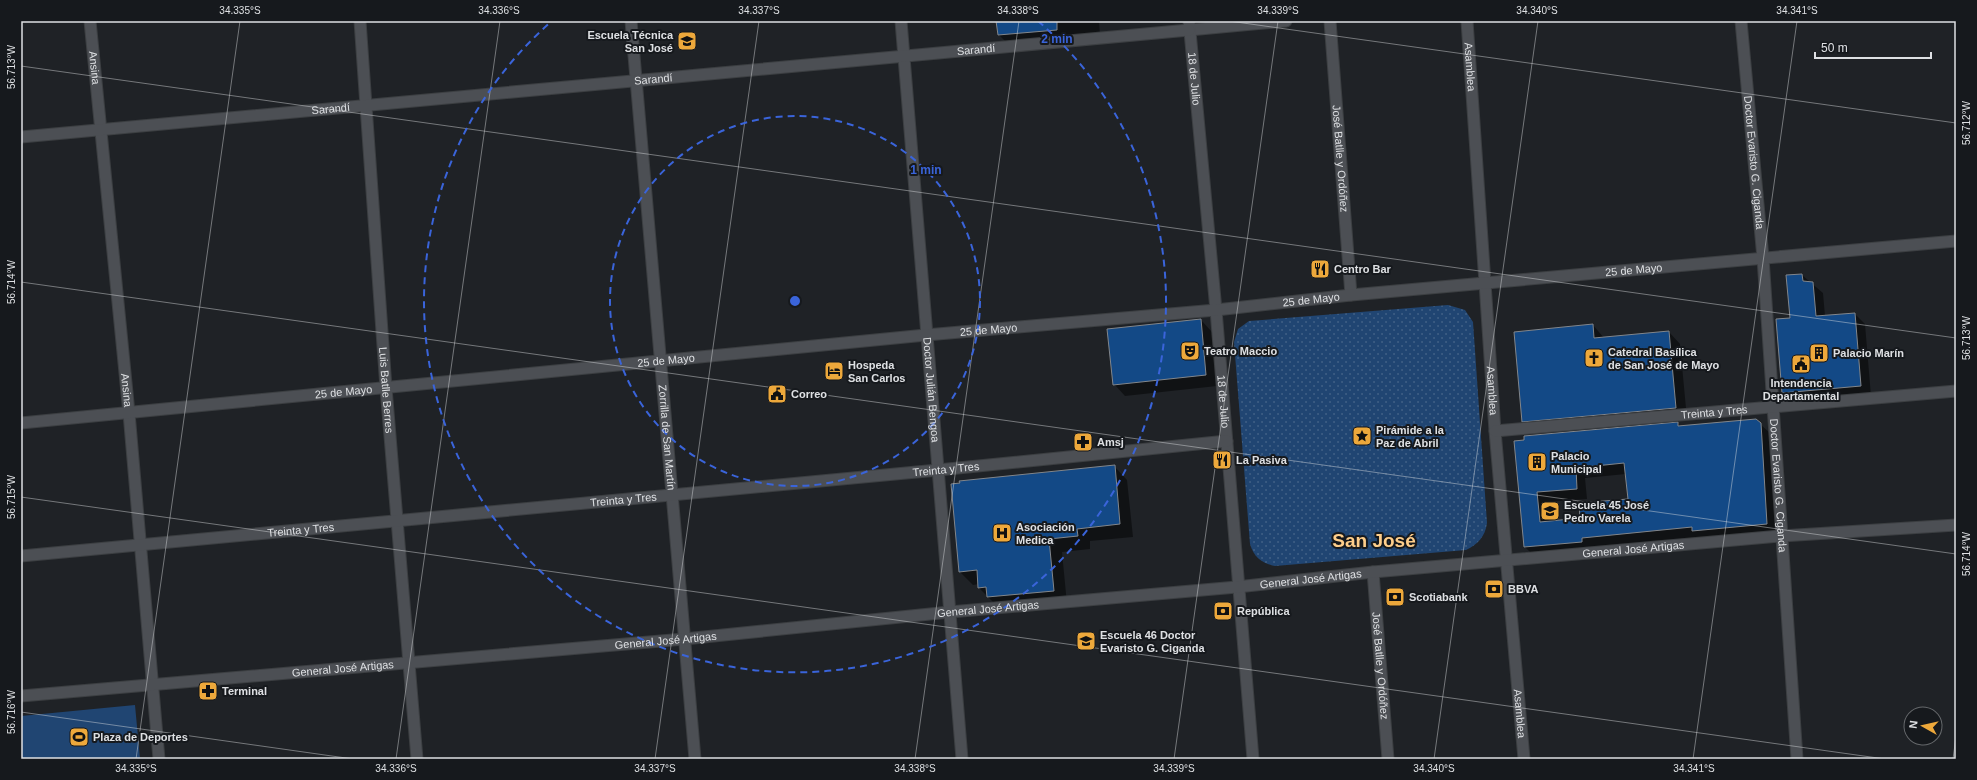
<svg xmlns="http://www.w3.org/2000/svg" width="1977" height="780" font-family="Helvetica,sans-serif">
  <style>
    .park { fill: url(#park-dots) }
    .pitch { fill: #204572 }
    .shadow { fill: #0007; fill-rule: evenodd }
    .building { fill: #134986; stroke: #82868b; fill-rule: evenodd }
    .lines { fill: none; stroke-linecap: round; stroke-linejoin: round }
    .pedestrian-casing { stroke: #3c3f42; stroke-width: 13 }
    .minor-casing { stroke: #3c3f42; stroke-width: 13 }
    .pedestrian { stroke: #4c4f54; stroke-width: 11 }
    .minor { stroke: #4c4f54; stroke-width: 11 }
    .ticks { fill: none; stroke: #dee0e3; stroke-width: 1; stroke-opacity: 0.45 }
    .ring { fill: none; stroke: #3a64da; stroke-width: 2; stroke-dasharray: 7 5 }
    .labels { text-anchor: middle; stroke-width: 4; stroke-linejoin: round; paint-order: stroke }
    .poi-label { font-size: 11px; font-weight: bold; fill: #dee0e3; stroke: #16191d; text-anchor: start }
    .street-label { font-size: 11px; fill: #dee0e3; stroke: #16191d }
    .town-label { font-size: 19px; font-weight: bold; fill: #fece8b; stroke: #16191d }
    .centre { fill: #3a64da; stroke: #16191d; stroke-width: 2 }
    .ring-label { font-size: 12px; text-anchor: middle; font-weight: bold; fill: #3a64da; stroke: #16191d; stroke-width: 4; stroke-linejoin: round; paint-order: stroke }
    .neatline { fill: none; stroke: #dee0e3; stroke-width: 1.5 }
    .ticks-label { font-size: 10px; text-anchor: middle; fill: #dee0e3 }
  </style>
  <defs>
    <pattern id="park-dots" width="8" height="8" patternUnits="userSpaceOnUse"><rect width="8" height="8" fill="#204572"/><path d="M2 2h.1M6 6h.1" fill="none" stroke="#406086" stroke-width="1.8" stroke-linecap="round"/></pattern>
  </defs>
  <rect width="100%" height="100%" fill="#1f2226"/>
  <path class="park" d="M1448 305 1465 310 1473 322 1487 523C1485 537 1478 544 1466 550L1275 566C1261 563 1254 557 1250 544L1234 342 1238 329 1249 321Z"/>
  <path class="pitch" d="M135 705 140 759H21V716Z"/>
  <g class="shadow">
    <path d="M997 21H1099L1100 35 1007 43 999 35Z"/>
    <path d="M1802 275 1823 293 1825 316 1855 314 1865 324 1871 396 1793 403 1783 392 1791 319Z"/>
    <path d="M1201 320 1212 332 1217 386 1125 396 1114 384Z"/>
    <path d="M1593 325 1604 338 1669 332 1680 344 1687 419 1534 432 1523 421Z"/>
    <path d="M1677 423 1681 426 1760 424 1771 434 1777 534 1704 541 1700 537 1592 548 1535 557 1525 547 1515 442ZM1626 474 1629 499 1581 519 1549 522 1547 502 1587 499 1585 478Z"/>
    <path d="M1114 466 1127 480 1133 537 1090 541V549L1062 552 1067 604 1001 610 979 588V584L973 585 960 572Z"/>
  </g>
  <g class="building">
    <path d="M996 21H1057V30L998 35Z"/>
    <path d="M1802 274 1803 281 1813 282 1816 316 1855 313 1861 386 1782 393 1776 319 1790 318 1786 275Z"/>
    <path d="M1201 319 1206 375 1113 385 1107 329Z"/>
    <path d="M1593 324 1594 338 1669 331 1676 408 1522 422 1514 332Z"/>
    <path d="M1756 419 1761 423 1767 524 1692 531V527L1582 538V542L1524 547 1514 441 1524 440V436L1678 422V426ZM1624 463 1628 499 1579 503 1580 518 1540 522 1537 492 1577 489 1576 468Z"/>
    <path d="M1115 465 1120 524 1077 529 1078 536 1049 539 1054 591 987 597 986 587 978 588 977 570 959 572 951 484 960 483 959 481Z"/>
  </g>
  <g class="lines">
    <defs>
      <g id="pedestrian">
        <path id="s1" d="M1467 21 1485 283"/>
        <path d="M1189 30 1286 21"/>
      </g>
      <g id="minor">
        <path id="s2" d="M90 21 129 413 159 759"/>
        <path id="s3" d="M360 21 386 388 417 759"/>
        <path id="s4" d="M631 21 695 759"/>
        <path id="s5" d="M901 21 962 759"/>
        <path id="s6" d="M1189 21 1216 310 1253 759"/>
        <path id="s7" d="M1330 21 1351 295"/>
        <path id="s8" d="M1741 21 1763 258 1797 759"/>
        <path id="s9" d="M21 137 1189 30"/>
        <path id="s10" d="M1485 283 1495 431 1524 759"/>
        <path id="s11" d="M21 423 926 335 1216 310 1351 295 1956 241"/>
        <path id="s12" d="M1495 431 1956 391"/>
        <path id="s13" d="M21 556 938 470 1227 441"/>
        <path id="s14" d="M1373 572 1388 759"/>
        <path id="s15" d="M21 696 684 639 950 612 1237 587 1373 572 1781 536 1956 525"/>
      </g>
    </defs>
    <use href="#pedestrian" class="pedestrian-casing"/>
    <use href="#minor" class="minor-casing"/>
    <use href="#pedestrian" class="pedestrian"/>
    <use href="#minor" class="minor"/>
  </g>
  <path class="ticks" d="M1229 21 1956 123M21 66 1956 338M21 282 1956 554M21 497 1885 759M21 712 353 759M136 759 240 21M396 759 500 21M655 759 759 21M915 759 1019 21M1174 759 1278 21M1434 759 1538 21M1693 759 1797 21M1953 759 1956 737"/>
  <g class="ring">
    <circle cx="795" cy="301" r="185"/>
    <path d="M1038 21A371 371 0 1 1 552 21"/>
  </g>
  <defs>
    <symbol id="school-square" viewBox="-11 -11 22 22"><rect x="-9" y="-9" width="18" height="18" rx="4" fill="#eda83b" stroke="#16191d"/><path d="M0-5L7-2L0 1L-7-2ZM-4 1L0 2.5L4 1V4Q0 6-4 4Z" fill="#111"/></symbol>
    <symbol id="restaurant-square" viewBox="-11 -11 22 22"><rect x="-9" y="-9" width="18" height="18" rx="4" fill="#eda83b" stroke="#16191d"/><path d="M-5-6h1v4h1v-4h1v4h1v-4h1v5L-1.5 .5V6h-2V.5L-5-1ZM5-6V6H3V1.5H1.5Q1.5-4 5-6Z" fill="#111"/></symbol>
    <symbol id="theatre-square" viewBox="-11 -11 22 22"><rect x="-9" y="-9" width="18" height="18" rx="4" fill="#eda83b" stroke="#16191d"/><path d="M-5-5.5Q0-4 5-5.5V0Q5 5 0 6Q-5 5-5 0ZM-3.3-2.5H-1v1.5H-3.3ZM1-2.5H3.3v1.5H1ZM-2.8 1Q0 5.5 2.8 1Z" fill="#111"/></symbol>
    <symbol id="building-square" viewBox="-11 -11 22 22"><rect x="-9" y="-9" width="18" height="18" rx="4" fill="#eda83b" stroke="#16191d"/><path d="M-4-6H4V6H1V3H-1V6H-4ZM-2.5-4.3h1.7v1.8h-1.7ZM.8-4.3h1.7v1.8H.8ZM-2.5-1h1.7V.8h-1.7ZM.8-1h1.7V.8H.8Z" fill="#111"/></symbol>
    <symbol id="church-square" viewBox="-11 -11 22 22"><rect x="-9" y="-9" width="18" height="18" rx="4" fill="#eda83b" stroke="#16191d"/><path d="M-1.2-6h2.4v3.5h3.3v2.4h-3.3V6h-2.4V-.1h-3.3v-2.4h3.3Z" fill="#111"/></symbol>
    <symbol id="civic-square" viewBox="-11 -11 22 22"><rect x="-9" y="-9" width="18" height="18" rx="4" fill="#eda83b" stroke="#16191d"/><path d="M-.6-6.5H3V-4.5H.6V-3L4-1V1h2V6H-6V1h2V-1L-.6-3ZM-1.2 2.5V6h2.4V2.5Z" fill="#111"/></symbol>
    <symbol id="hotel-square" viewBox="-11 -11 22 22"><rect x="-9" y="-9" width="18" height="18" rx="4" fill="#eda83b" stroke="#16191d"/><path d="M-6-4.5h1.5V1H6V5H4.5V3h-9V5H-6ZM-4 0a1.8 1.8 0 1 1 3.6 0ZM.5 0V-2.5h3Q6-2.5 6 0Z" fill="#111"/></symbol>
    <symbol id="sight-square" viewBox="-11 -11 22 22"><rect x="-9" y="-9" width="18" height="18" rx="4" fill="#eda83b" stroke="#16191d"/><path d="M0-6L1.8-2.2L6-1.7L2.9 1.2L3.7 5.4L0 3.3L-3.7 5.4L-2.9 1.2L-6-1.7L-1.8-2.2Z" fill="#111"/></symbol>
    <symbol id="pharmacy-square" viewBox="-11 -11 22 22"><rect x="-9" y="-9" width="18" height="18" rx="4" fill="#eda83b" stroke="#16191d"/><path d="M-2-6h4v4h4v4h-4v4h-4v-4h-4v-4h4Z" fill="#111"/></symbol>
    <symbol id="hospital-square" viewBox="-11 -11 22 22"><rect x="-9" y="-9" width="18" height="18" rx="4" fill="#eda83b" stroke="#16191d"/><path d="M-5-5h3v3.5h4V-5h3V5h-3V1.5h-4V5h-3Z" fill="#111"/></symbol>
    <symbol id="bank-square" viewBox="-11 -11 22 22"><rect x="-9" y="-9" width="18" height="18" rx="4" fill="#eda83b" stroke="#16191d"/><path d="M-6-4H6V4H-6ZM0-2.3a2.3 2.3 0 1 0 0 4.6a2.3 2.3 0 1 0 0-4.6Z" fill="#111"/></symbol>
    <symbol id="stadium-square" viewBox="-11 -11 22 22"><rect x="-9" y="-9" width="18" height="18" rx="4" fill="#eda83b" stroke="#16191d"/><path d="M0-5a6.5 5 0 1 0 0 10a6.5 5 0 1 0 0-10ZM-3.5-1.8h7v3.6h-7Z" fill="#111"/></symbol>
  </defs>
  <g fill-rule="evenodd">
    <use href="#school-square" x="676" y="30" width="22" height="22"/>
    <use href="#restaurant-square" x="1309" y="258" width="22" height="22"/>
    <use href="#theatre-square" x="1179" y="340" width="22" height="22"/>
    <use href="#building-square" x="1808" y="342" width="22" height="22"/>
    <use href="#church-square" x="1583" y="347" width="22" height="22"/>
    <use href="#civic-square" x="1790" y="353" width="22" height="22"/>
    <use href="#hotel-square" x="823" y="360" width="22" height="22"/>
    <use href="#civic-square" x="766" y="383" width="22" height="22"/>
    <use href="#sight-square" x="1351" y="425" width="22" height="22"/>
    <use href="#pharmacy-square" x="1072" y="431" width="22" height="22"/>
    <use href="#restaurant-square" x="1211" y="449" width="22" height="22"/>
    <use href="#building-square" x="1526" y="451" width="22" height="22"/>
    <use href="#school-square" x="1539" y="500" width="22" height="22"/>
    <use href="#hospital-square" x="991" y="522" width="22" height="22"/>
    <use href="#bank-square" x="1483" y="578" width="22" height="22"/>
    <use href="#bank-square" x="1384" y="586" width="22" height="22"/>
    <use href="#bank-square" x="1212" y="600" width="22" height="22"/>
    <use href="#school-square" x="1075" y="630" width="22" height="22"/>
    <use href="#pharmacy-square" x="197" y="680" width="22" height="22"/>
    <use href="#stadium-square" x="68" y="726" width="22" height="22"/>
  </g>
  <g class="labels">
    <g class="poi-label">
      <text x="673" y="39" text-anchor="end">Escuela Técnica<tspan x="673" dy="13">San José</tspan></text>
      <text x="1334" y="273">Centro Bar</text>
      <text x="1204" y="355">Teatro Maccio</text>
      <text x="1608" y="356">Catedral Basílica<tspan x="1608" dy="13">de San José de Mayo</tspan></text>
      <text x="1833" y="357">Palacio Marín</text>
      <text x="848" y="369">Hospeda<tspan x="848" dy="13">San Carlos</tspan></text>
      <text x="1801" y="387" text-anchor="middle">Intendencia<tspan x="1801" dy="13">Departamental</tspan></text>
      <text x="791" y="398">Correo</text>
      <text x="1376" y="434">Pirámide a la<tspan x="1376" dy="13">Paz de Abril</tspan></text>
      <text x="1097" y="446">Amsj</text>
      <text x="1551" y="460">Palacio<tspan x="1551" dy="13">Municipal</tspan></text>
      <text x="1236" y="464">La Pasiva</text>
      <text x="1564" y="509">Escuela 45 José<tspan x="1564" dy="13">Pedro Varela</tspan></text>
      <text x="1016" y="531">Asociación<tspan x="1016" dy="13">Medica</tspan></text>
      <text x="1508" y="593">BBVA</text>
      <text x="1409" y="601">Scotiabank</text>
      <text x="1237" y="615">República</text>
      <text x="1100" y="639">Escuela 46 Doctor<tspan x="1100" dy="13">Evaristo G. Ciganda</tspan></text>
      <text x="222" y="695">Terminal</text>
      <text x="93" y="741">Plaza de Deportes</text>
    </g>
    <g class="street-label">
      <text dy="4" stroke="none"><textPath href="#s9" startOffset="959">Sarandí</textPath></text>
      <text dy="4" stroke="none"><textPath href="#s2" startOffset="47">Ansina</textPath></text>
      <text dy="4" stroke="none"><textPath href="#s1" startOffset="46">Asamblea</textPath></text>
      <text dy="4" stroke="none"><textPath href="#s9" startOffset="635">Sarandí</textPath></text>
      <text dy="4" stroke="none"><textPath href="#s6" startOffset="58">18 de Julio</textPath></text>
      <text dy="4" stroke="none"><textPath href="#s9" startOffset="311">Sarandí</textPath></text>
      <text dy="4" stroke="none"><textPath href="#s7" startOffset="138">José Batlle y Ordóñez</textPath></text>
      <text dy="4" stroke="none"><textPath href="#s8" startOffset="142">Doctor Evaristo G. Ciganda</textPath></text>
      <text dy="4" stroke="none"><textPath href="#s11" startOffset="1620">25 de Mayo</textPath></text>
      <text dy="4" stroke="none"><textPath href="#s11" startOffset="1296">25 de Mayo</textPath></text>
      <text dy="4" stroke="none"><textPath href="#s11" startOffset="972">25 de Mayo</textPath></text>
      <text dy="4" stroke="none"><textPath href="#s11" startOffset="648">25 de Mayo</textPath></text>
      <text dy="4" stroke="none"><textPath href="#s2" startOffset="371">Ansina</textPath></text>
      <text dy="4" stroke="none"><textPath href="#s3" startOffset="370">Luis Batlle Berres</textPath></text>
      <text dy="4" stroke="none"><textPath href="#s5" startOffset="370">Doctor Julián Bengoa</textPath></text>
      <text dy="4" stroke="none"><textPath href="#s10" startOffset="108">Asamblea</textPath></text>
      <text dy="4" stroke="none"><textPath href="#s11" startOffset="324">25 de Mayo</textPath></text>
      <text dy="4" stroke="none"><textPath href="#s6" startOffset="382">18 de Julio</textPath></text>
      <text dy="4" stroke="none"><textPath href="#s12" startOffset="220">Treinta y Tres</textPath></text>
      <text dy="4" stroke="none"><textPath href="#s4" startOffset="418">Zorrilla de San Martín</textPath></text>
      <text dy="4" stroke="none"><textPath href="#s13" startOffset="929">Treinta y Tres</textPath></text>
      <text dy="4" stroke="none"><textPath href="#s8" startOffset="466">Doctor Evaristo G. Ciganda</textPath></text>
      <text dy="4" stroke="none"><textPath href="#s13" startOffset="605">Treinta y Tres</textPath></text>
      <text dy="4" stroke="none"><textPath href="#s13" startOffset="281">Treinta y Tres</textPath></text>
      <text dy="4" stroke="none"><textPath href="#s15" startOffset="1619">General José Artigas</textPath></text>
      <text dy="4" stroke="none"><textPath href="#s15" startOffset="1295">General José Artigas</textPath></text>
      <text dy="4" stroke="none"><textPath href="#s15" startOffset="971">General José Artigas</textPath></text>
      <text dy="4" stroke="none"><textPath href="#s15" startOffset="647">General José Artigas</textPath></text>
      <text dy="4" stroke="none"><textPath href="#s14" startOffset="94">José Batlle y Ordóñez</textPath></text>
      <text dy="4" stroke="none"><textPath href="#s15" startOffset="323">General José Artigas</textPath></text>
      <text dy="4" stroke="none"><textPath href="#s10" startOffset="432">Asamblea</textPath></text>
    </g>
    <g class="town-label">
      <text x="1374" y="547">San José</text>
    </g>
  </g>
  <circle cx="795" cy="301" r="6" class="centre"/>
  <g class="ring-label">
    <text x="1057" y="43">2 min</text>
    <text x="926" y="174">1 min</text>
  </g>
  <rect width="1977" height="780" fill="none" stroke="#16191d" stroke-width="44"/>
  <g transform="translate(1923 726) rotate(278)"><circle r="19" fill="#16191d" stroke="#66696c"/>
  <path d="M0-3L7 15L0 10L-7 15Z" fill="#eda83b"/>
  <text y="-6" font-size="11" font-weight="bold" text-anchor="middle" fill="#dee0e3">N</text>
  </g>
  <path d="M1815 52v6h116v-6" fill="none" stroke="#dee0e3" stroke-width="2"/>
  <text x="1821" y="52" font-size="12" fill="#dee0e3" stroke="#16191d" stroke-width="3" paint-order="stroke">50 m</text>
  <rect x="22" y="22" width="1933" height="736" class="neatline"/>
  <g class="ticks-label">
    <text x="240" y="14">34.335°S</text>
    <text x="499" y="14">34.336°S</text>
    <text x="759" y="14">34.337°S</text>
    <text x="1018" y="14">34.338°S</text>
    <text x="1278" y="14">34.339°S</text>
    <text x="1537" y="14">34.340°S</text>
    <text x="1797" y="14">34.341°S</text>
    <text transform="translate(11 67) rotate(-90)" y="4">56.713°W</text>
    <text transform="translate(1966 123) rotate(-90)" y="4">56.712°W</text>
    <text transform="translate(11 282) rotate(-90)" y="4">56.714°W</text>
    <text transform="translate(1966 338) rotate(-90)" y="4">56.713°W</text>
    <text transform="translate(11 497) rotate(-90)" y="4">56.715°W</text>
    <text transform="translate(1966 554) rotate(-90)" y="4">56.714°W</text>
    <text transform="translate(11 712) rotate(-90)" y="4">56.716°W</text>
    <text x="136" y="772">34.335°S</text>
    <text x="396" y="772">34.336°S</text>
    <text x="655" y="772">34.337°S</text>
    <text x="915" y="772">34.338°S</text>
    <text x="1174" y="772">34.339°S</text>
    <text x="1434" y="772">34.340°S</text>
    <text x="1694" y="772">34.341°S</text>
  </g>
</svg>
